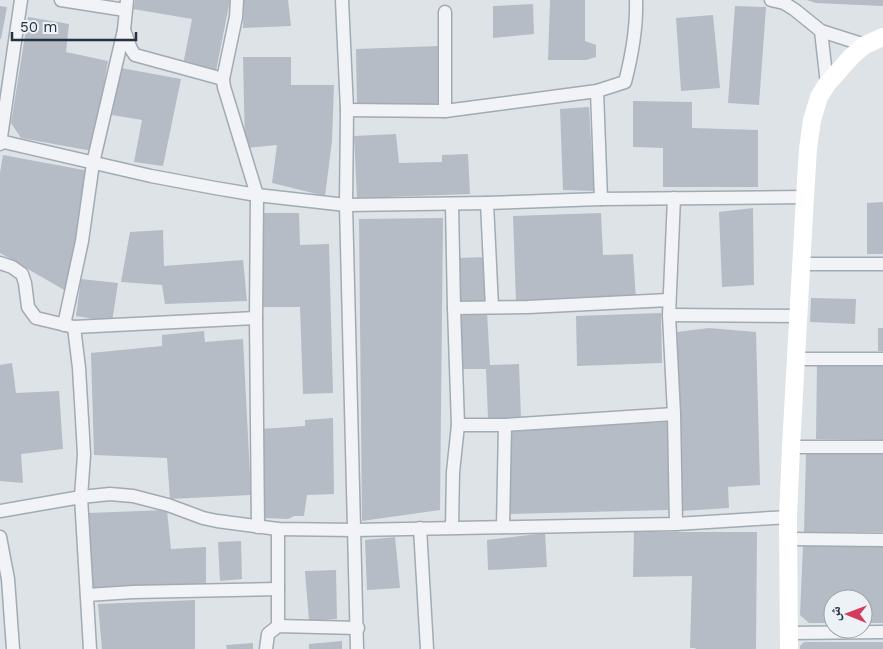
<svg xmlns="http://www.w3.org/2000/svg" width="883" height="649" font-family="'Work Sans','Noto Naskh Arabic',sans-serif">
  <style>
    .building { fill: #b5bcc5 }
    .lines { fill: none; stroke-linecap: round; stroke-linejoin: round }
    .street-casing { stroke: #a3aab2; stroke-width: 15 }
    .street { stroke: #f1f3f6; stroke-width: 12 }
    .secondary { stroke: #fff; stroke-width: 18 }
  </style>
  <rect width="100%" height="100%" fill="#dee3e8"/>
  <g class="building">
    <path d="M135 0H230L216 71 183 65 192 19 133 9Z"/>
    <path d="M244 0H288L291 26 243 28Z"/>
    <path d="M550 0H585V41L596 45V57L586 60H548Z"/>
    <path d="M807 0H883V6L816 3Z"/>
    <path d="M533 4 534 34 493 38V6Z"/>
    <path d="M0 6 7 7 1 39H0Z"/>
    <path d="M735 6 766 7 759 105 728 103Z"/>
    <path d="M713 15 720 88 681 91 676 18Z"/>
    <path d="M28 17 69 24 66 52 108 61 92 151 21 138 11 123Z"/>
    <path d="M438 46 439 104 357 107 356 49Z"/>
    <path d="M243 57H291V85H334L332 141 325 196 272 183 277 145 245 148Z"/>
    <path d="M121 68 181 79 163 166 134 162 142 120 112 115Z"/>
    <path d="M633 101 692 102V128L758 130V187H663V148L633 147Z"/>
    <path d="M589 107 594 191 563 190 560 109Z"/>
    <path d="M396 134 399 163 442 162V155L468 154 470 194 357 198 354 136Z"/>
    <path d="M3 155 89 171 66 291 0 253V173Z"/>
    <path d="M883 202V254H867V203Z"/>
    <path d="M753 208 754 285 722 287 719 212Z"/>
    <path d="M262 213H299L300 245 329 244 333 393 303 394 300 307H259Z"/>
    <path d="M601 213 603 255 633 254 636 300 516 302 513 216Z"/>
    <path d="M443 218 440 510 362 521 359 219Z"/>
    <path d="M163 230 164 266 243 260 247 301 165 304 162 285 121 282 130 232Z"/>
    <path d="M487 257 489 303 458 304V258Z"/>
    <path d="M81 279 118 283 112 322 76 316Z"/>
    <path d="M811 298 856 299 855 324 810 322Z"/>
    <path d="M487 312 490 365 519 364 521 418H488L486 369H460L459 314Z"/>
    <path d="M661 313 662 363 577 366 576 316Z"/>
    <path d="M709 328 756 332 760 485 728 487 729 508 681 511 677 332Z"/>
    <rect x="878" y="328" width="5" height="23"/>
    <path d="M204 331 205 342 243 339 251 495 170 499 167 458 94 455 91 353 162 346V335Z"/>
    <path d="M12 363 16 393 59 391 63 449 21 454 23 483 0 481V365Z"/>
    <path d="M817 364 883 365V440L816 439Z"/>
    <path d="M333 418 334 494 307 495 304 516H294L288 519 262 518 261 429 305 426V420Z"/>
    <path d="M668 422V510L507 514 506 429Z"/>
    <path d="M806 454H883V532H804Z"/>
    <path d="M167 510 171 549 206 547V585L132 588H93L88 513Z"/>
    <path d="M634 532H757L756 649H695L696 648H690L692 576 633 577Z"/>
    <path d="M545 533 547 567 488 570 487 540Z"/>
    <path d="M395 537 400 588 367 590 365 540Z"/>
    <path d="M241 541 242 579 220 581 218 542Z"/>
    <path d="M803 546H883V623H863V599H833V623H809L800 615Z"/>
    <path d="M336 570 337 619 309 621 305 571Z"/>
    <path d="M195 600V649H102L98 604Z"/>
    <path d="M342 641V649H309V644Z"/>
    <path d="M804 642H883V649H800V646Z"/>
    <path d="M253 643V649H227L226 645Z"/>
  </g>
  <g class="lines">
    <defs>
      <g id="street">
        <path d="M61 0 125 10"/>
        <path d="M237 0 236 17 223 79 224 87 257 195 256 318 258 527"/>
        <path d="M342 0 347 110 346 205 357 649"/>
        <path d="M771 0 784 3 795 10 821 31 865 45"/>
        <path d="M124 30 131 49 135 55 223 79"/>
        <path d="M821 31 827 84"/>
        <path d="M597 91 601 199"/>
        <path d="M347 110 445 111 597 91 625 82C632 55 637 29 636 0"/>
        <path d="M445 111V12"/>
        <path d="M0 141 151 176 215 188 257 195 346 205 487 203 601 199 805 197"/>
        <path d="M0 144 21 0"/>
        <path d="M674 198 669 315 674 414 676 524"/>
        <path d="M487 203 492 307"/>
        <path d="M0 263 12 267 22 274 25 283 28 307 36 318 74 327 256 318"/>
        <path d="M801 264H883"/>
        <path d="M454 308 528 307 669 300"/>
        <path d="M669 315 798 316"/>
        <path d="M64 325 82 241 93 163 124 30 127 0"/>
        <path d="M74 327 79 368 83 436 84 455 81 497 90 649"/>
        <path d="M796 359H883"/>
        <path d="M458 425H505L674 414"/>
        <path d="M791 447H883"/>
        <path d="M0 511 81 497 110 494 133 496 168 505 203 518 217 521 278 529 354 530 676 524 788 517"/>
        <path d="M452 527 453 472 458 425 454 308 452 204"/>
        <path d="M503 527 505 425"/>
        <path d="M420 528 427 649"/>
        <path d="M0 537 8 579 13 649"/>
        <path d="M789 539 883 540"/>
        <path d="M87 595 133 592 278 589"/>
        <path d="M278 626V529"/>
        <path d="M789 633 883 632"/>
        <path d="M266 649 268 634 278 626 358 628"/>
      </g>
    </defs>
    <use href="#street" class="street-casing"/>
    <use href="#street" class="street"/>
    <path class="secondary" d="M789 649 788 517 791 447 805 197 808 149 812 120 819 97 827 84 852 56 865 45 883 37"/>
  </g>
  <g transform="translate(848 614) rotate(271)"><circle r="24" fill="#edf2f6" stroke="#9da5ad"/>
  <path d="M0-4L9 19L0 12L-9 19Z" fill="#d43c5d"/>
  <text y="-8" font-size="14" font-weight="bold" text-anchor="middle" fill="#263140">ش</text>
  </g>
  <path d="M12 32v8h124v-8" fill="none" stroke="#263140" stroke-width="2.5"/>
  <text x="20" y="32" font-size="15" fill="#263140" stroke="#edf2f6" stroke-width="4" paint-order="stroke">50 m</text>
</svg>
